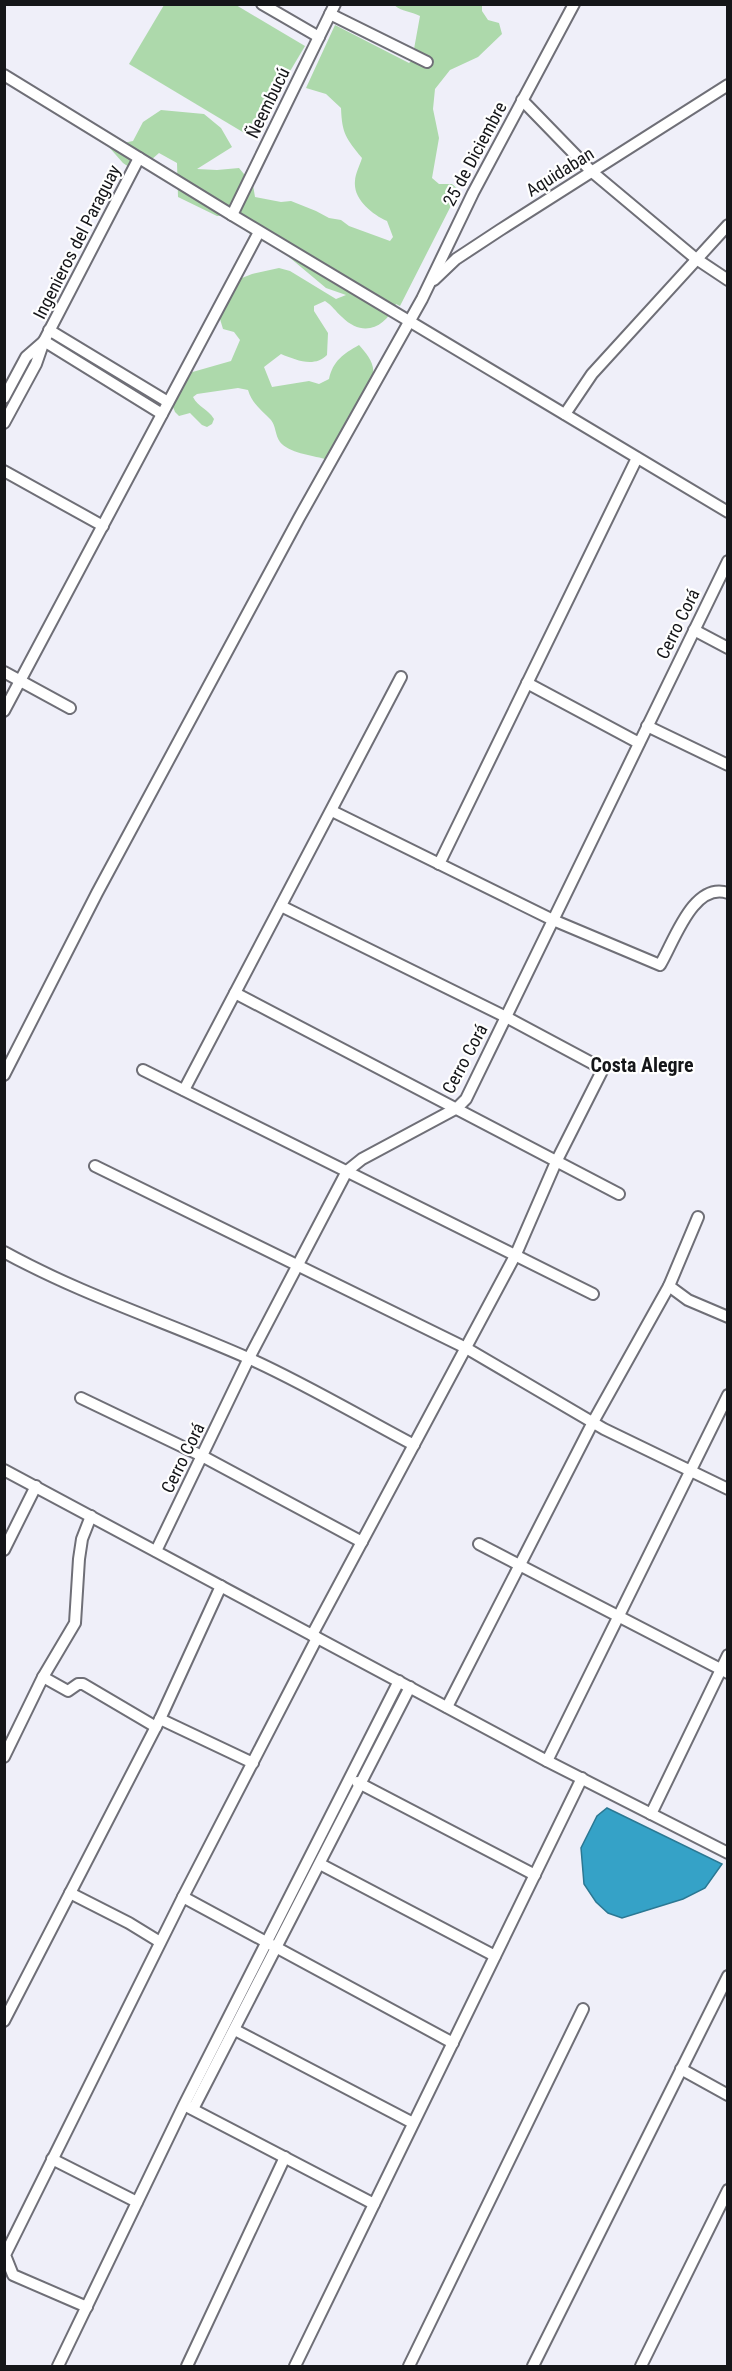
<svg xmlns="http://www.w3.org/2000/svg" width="732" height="2371" font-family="'Roboto Condensed',sans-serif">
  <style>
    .green { fill: #add9ab }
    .water { fill: #35a2c7; stroke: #2b7893; stroke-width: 1.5 }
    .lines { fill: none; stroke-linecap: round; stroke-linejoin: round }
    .street-casing { stroke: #6f6f77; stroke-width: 14 }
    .street { stroke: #fff; stroke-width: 10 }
    .labels { text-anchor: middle; stroke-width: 4.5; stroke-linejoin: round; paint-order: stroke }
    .street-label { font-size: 18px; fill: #151619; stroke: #fff }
    .neighbourhood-label { font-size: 20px; font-weight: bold; fill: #151619; stroke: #fff }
  </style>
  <rect width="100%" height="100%" fill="#efeff9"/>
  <g class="green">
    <path d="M164 5H236L305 46 251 137 129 64Z"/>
    <path d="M394 5H482V11L488 20 499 23 502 34 478 57 450 70 435 89 433 109 439 138 432 178 439 184H452L459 190 400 306 396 304C385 328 363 338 342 317 335 311 333 306 325 301L314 306V311L328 333 327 355C314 368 296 360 281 354L264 367 272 387 309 381 319 384 329 379C333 361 343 354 359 345 366 353 375 363 373 374 370 392 352 407 345 423 338 437 339 448 325 459 311 455 289 453 280 442 275 435 276 426 271 420 262 410 252 404 248 390L238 388 197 394 193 397C198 407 208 409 214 419L212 424 207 427 202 425 190 413 179 416 175 412 173 407 189 373 231 361 240 340 234 332 223 329 220 319 229 296 242 278 252 274 279 268 290 271 336 299 346 295 326 288 277 247 257 239 239 226 237 215 217 216 178 197 177 163 159 153 143 167 132 169 123 163 108 146 133 141 143 122 161 110 204 114 221 128 232 147 197 169 217 170 239 168 253 185 255 197 281 202 291 201 316 211 329 218 341 220 349 226 390 241 393 237 387 221C372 214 353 199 355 181 355 174 360 165 362 158 346 138 342 134 341 108L326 94 306 88 335 25 409 63 418 55 414 49 420 16C411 11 402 12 394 5Z"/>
  </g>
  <path class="water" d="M607 1808 722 1864 705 1888 683 1899 622 1918 608 1913 596 1902 584 1884 581 1848 597 1816Z"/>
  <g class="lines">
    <defs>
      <g id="street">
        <path d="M262 4 319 37"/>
        <path d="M330 14 427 62"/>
        <path d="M4 75 232 215 728 512"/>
        <path d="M522 100 591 171 695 258 728 280"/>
        <path d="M232 215 335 4"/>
        <path d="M434 280 456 259 500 230 728 85"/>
        <path d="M49 330 168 402"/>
        <path d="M44 341 162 414"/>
        <path d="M4 398 26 357 42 343"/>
        <path d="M565 414 592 374 728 225"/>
        <path d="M4 423 36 364 44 341 139 158"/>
        <path d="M4 471 103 526"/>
        <path d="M694 630 728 648"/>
        <path d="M4 672 70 708"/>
        <path d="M527 683 639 743"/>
        <path d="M4 711 259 232"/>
        <path d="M647 726 728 765"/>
        <path d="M332 811 553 920 660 965C674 942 693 881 728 893"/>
        <path d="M439 864 637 458"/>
        <path d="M281 906 506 1017 603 1069 556 1162 516 1254 312 1635"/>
        <path d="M235 993 619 1194"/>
        <path d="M143 1070 593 1294"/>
        <path d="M4 1075 97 893 299 518 422 299 473 193 574 4"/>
        <path d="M184 1090 401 677"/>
        <path d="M95 1166 466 1348 604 1429 728 1489"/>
        <path d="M4 1252C82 1295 167 1322 248 1358 304 1383 359 1416 414 1445"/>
        <path d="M669 1286 688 1300 728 1317"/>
        <path d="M81 1398 202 1456 362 1542"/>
        <path d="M4 1470 547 1761 728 1853"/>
        <path d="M479 1544 728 1673"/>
        <path d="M4 1550 36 1486"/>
        <path d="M156 1551 249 1358 347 1171 362 1159 457 1108 466 1099 728 561"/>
        <path d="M43 1677 68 1691 78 1684H83L156 1727"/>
        <path d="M447 1707 593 1422 669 1286 698 1217"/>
        <path d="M160 1719 253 1763"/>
        <path d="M4 1757 43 1677 75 1623 79 1559 82 1539 91 1516"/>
        <path d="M547 1761 728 1395"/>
        <path d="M357 1782 535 1875"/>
        <path d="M651 1814 728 1655"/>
        <path d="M320 1864 495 1956"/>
        <path d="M70 1893 129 1923 160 1942"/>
        <path d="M183 1897 453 2043"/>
        <path d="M4 2021 160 1719 221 1586"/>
        <path d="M235 2030 413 2123"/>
        <path d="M681 2069 728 2095"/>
        <path d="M188 2107 374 2204"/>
        <path d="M193 2109 410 1687"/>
        <path d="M52 2159 137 2202"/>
        <path d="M87 2307 13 2275 5 2255 183 1897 317 1638"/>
        <path d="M58 2366 184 2105 399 1681"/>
        <path d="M187 2366 285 2157"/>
        <path d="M295 2366 582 1778"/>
        <path d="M409 2366 583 2009"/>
        <path d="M533 2366 728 1976"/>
        <path d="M641 2366 728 2190"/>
      </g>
    </defs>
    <use href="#street" class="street-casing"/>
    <use href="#street" class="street"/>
  </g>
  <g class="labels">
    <g class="street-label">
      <text transform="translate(268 103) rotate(-64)" y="6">Ñeembucú</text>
      <text transform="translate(475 154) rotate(-62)" y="6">25 de Diciembre</text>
      <text transform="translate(560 172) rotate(-32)" y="6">Aquidaban</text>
      <text transform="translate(77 242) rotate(-63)" y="6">Ingenieros del Paraguay</text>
      <text transform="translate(678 624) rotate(-64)" y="6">Cerro Corá</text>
      <text transform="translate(465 1059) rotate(-62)" y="6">Cerro Corá</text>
      <text transform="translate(183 1458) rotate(-64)" y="6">Cerro Corá</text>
    </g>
    <g class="neighbourhood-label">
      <text x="642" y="1072">Costa Alegre</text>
    </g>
  </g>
  <rect width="732" height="2371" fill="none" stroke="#151619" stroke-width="12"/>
</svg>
